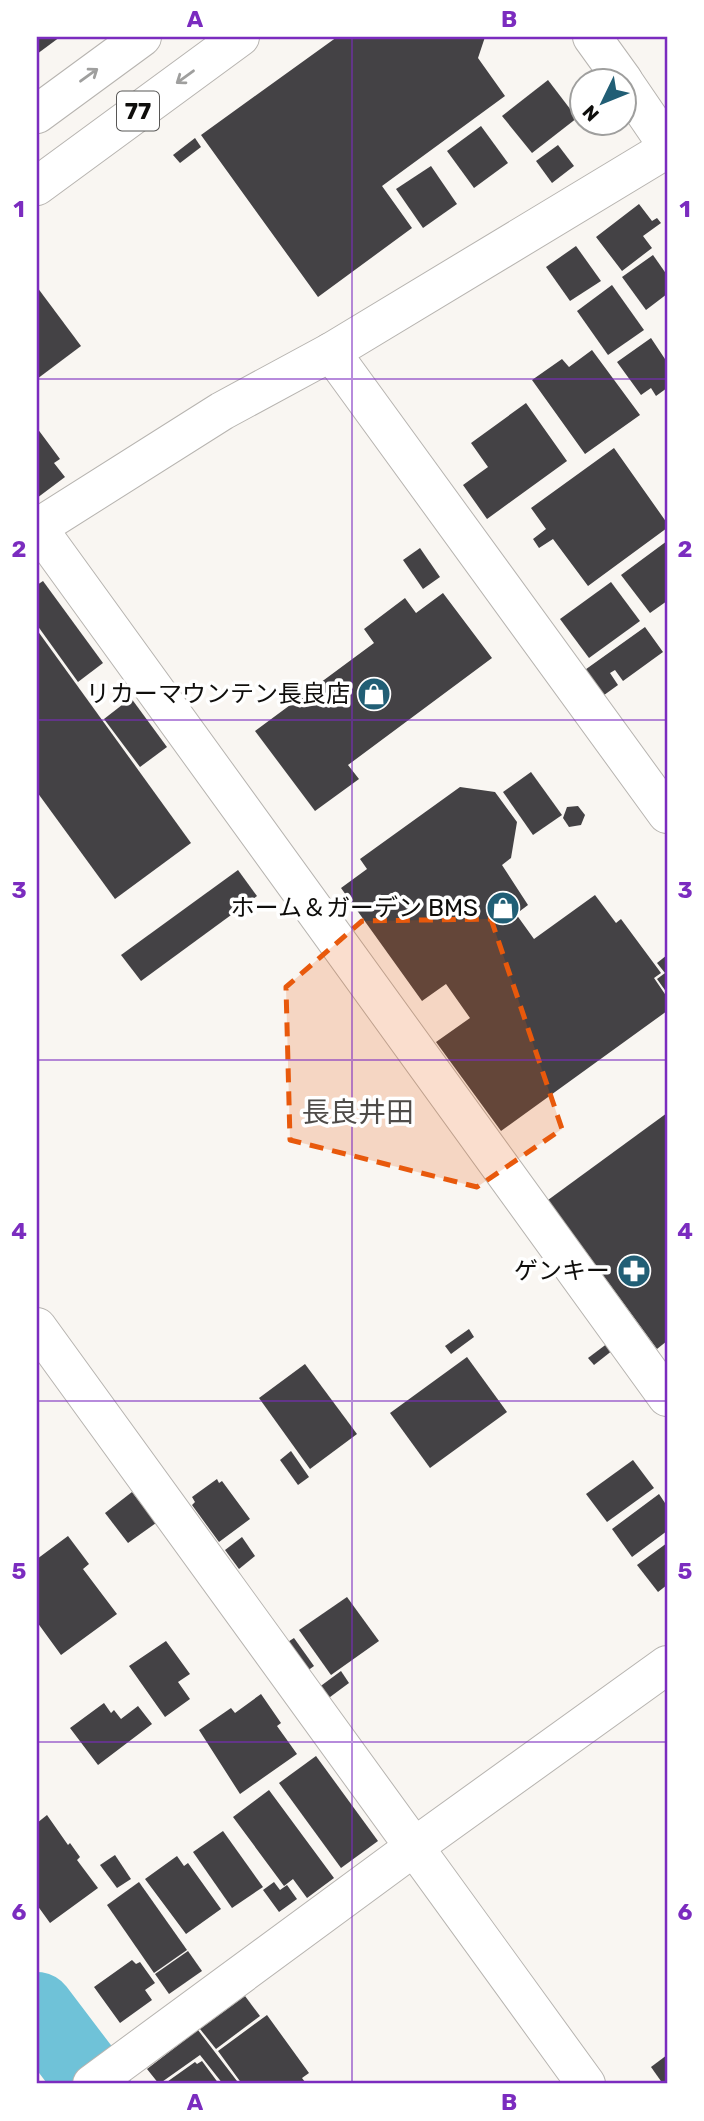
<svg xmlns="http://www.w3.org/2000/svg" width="704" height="2121" font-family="Rubik,'Noto Sans JP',sans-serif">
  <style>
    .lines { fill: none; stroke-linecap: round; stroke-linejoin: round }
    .river { stroke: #6fc2d8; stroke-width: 74 }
    .building { fill: #444245 }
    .minor-casing { stroke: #b7b4b0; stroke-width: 40 }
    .tertiary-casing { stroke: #b7b4b0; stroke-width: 40 }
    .primary-casing { stroke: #b7b4b0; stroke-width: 40 }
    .minor { stroke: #fff; stroke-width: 38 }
    .tertiary { stroke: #fff; stroke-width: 38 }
    .primary { stroke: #fff; stroke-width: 38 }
    .oneway { stroke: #9f9f9e }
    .marked { fill: #e8590c; fill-opacity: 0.2; stroke: #e8590c; stroke-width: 5; stroke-dasharray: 14 9; stroke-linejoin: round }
    .grid { fill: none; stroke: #7b2cbf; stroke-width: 2; stroke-opacity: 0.55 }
    .labels { text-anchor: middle; stroke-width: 7; stroke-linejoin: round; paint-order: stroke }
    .shield { fill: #fff; stroke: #575655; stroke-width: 2 }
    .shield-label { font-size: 23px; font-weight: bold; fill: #0f0e0c }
    .poi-label { font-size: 24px; fill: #0f0e0c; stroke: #fff; text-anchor: end }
    .quarter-label { font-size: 28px; fill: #4f4c49; stroke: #fff }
    .neatline { fill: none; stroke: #7b2cbf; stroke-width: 2.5 }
    .grid-label { font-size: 23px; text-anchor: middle; font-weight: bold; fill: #7b2cbf }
  </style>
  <rect width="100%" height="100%" fill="#f9f6f2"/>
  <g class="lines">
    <path class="river" d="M37 2009 94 2084"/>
  </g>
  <g class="building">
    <path d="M37 37H60L37 54Z"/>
    <path d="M337 37H485L478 58 505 96 382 186 412 228 318 297 201 135Z"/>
    <path d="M548 80 577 118 532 153 502 116Z"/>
    <path d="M481 126 508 163 474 188 447 151Z"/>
    <path d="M195 138 201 147 180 163 173 155Z"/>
    <path d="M558 145 574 166 552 183 536 161Z"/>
    <path d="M431 166 457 204 423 228 396 189Z"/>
    <path d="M639 204 652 221 657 218 661 223 643 236 652 248 622 271 596 237Z"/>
    <path d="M576 246 601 281 570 301 546 267Z"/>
    <path d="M653 255 667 275V294L646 310 622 277Z"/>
    <path d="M612 285 644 330 608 355 577 311Z"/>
    <path d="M37 287 81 346 37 379Z"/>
    <path d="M651 338 667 362V388L656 396 651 388 641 395 617 362Z"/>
    <path d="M592 350 640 415 585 454 532 380 562 359 569 367Z"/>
    <path d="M526 403 567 461 487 519 463 485 488 467 471 443Z"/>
    <path d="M37 428 60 459 54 463 65 477 37 498Z"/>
    <path d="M614 448 667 523V528L588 586 553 539 539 548 533 539 546 529 531 508Z"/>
    <path d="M667 541V601L650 613 621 575Z"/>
    <path d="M420 548 440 577 423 589 403 560Z"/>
    <path d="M43 581 103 663 78 682 37 625V585Z"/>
    <path d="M611 582 640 621 589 658 560 619Z"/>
    <path d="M443 593 492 658 348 765 359 779 315 811 255 731 374 643 364 629 405 598 416 613Z"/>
    <path d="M645 627 663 652 623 681 615 670 610 673 618 685 600 698 582 672Z"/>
    <path d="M37 630 191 843 115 899 37 792Z"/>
    <path d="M131 698 167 747 140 767 104 719Z"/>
    <path d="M531 772 562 815 533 835 503 792Z"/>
    <path d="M460 787 495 792 517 822 511 858 502 865 528 905 516 914 534 939 595 895 616 923 621 919 661 973 654 978 667 997V1011L501 1131 436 1042 470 1018 446 984 422 1001 341 888 367 869 360 859Z"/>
    <path d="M578 806 585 815 581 825 569 827 563 818 567 807Z"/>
    <path d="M238 870 257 896 141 981 121 955Z"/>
    <path d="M667 955 666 982 667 993 657 979 665 973 657 963Z"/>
    <path d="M667 1113V1341L657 1349 548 1200Z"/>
    <path d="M469 1329 474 1337 451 1354 445 1346Z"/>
    <path d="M608 1343 613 1350 594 1365 588 1358Z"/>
    <path d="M467 1357 507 1412 430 1468 390 1413Z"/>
    <path d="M305 1364 357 1434 310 1469 259 1398Z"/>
    <path d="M291 1451 309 1477 298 1485 280 1460Z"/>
    <path d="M633 1460 654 1488 607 1522 586 1494Z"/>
    <path d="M217 1479 219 1483 222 1481 250 1519 219 1542 192 1505 195 1502 192 1497Z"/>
    <path d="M132 1492 156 1523 128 1543 105 1513Z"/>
    <path d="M659 1494 667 1506V1531L632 1557 612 1529Z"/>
    <path d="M68 1536 89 1564 83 1569 117 1614 61 1655 37 1622V1559Z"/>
    <path d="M242 1537 255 1556 239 1569 225 1550Z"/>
    <path d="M667 1543V1585L658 1592 637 1565Z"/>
    <path d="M347 1597 379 1641 331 1675 299 1630Z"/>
    <path d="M294 1638 314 1666 303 1674 283 1645Z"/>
    <path d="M166 1641 190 1674 178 1682 190 1699 165 1717 129 1666Z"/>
    <path d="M341 1671 349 1683 326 1700 318 1688Z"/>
    <path d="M261 1694 281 1723 277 1726 297 1754 240 1794 199 1730 231 1708 235 1713Z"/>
    <path d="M104 1703 111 1713 114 1710 121 1719 138 1706 152 1724 98 1765 70 1728Z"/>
    <path d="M316 1756 378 1841 341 1868 279 1783Z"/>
    <path d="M269 1790 334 1878 307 1898 293 1879 284 1886 233 1817Z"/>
    <path d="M47 1815 68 1845 70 1843 80 1857 77 1860 98 1888 50 1923 37 1905V1823Z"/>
    <path d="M223 1831 263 1887 232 1908 193 1852Z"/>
    <path d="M115 1855 131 1879 117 1888 100 1865Z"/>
    <path d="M177 1856 184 1866 188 1863 221 1909 186 1934 145 1879Z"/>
    <path d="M139 1882 187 1950 154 1973 107 1905Z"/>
    <path d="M274 1882 280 1890 287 1885 297 1899 279 1912 263 1890Z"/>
    <path d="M188 1951 202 1971 169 1994 155 1974Z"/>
    <path d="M132 1960 136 1964 140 1962 155 1983 145 1990 152 2000 120 2023 94 1987Z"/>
    <path d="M245 1996 260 2016 216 2049 200 2029Z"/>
    <path d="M267 2015 309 2073 302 2078 305 2082 302 2084H242L218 2051Z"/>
    <path d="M198 2030 237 2081 233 2084H223L200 2055 159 2084 147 2069Z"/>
    <path d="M667 2055V2084H663L651 2067Z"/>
    <path d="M202 2061 219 2084H164L195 2062 197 2064Z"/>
  </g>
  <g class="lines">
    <defs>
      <g id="minor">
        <path d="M331 352 667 814"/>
        <path d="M37 527 667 1397"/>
        <path d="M37 528 222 411 331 352 667 149"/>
        <path d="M37 1327 586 2084"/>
        <path d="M92 2084 414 1847 667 1665"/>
      </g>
      <g id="tertiary">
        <path d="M592 37 623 80"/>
        <path d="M624 82 667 145"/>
      </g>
      <g id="primary">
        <path d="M37 114 142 37"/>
        <path d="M37 186 240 37"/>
      </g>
    </defs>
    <use href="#minor" class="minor-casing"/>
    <use href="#tertiary" class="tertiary-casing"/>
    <use href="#primary" class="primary-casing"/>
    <use href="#minor" class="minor"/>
    <use href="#tertiary" class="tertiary"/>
    <use href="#primary" class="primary"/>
  </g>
  <defs><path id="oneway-shaft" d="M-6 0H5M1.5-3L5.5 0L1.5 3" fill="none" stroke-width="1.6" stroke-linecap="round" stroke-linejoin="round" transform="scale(1.75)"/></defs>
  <g class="oneway">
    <use href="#oneway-shaft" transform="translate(89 75) rotate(-36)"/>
    <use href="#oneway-shaft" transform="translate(185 77) rotate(144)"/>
  </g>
  <path class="marked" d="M491 919 562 1129 477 1187 290 1140 286 987 362 921Z"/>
  <path class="grid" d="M352 37V2084M37 379H667M37 720H667M37 1060H667M37 1401H667M37 1742H667"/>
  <defs>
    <symbol id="shop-disc" viewBox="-11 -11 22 22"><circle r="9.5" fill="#215e75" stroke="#fff"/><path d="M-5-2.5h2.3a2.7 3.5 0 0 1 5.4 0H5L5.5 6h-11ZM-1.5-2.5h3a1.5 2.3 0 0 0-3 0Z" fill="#fff"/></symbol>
    <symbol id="pharmacy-disc" viewBox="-11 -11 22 22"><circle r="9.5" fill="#215e75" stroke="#fff"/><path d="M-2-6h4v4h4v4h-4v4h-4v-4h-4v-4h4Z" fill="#fff"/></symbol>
  </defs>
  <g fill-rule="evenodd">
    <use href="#shop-disc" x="355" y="675" width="38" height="38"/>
    <use href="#shop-disc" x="484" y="889" width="38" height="38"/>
    <use href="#pharmacy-disc" x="615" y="1252" width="38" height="38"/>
  </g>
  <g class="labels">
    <rect class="shield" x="117" y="91.5" width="42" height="39" rx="5"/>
    <g class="shield-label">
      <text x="138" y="119">77</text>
    </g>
    <g class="poi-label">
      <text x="350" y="702">リカーマウンテン長良店</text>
      <text x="478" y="916">ホーム＆ガーデン BMS</text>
      <text x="610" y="1279">ゲンキー</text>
    </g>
    <g class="quarter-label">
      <text x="358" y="1122">長良井田</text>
    </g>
  </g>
  <rect width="704" height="2121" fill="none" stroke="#ffffff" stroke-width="77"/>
  <g transform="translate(603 102) rotate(227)"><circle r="33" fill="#ffffff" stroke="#9f9f9e" stroke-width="2"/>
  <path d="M0-5L12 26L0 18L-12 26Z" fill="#215e75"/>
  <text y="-10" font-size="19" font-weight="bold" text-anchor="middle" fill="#0f0e0c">N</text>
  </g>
  <rect x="38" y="38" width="628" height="2044" class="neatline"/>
  <g class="grid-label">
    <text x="195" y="27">A</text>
    <text x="509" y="27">B</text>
    <text x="19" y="217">1</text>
    <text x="685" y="217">1</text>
    <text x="19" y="557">2</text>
    <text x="685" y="557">2</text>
    <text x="19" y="898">3</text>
    <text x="685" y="898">3</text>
    <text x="19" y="1239">4</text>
    <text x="685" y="1239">4</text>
    <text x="19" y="1579">5</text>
    <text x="685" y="1579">5</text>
    <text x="19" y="1920">6</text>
    <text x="685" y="1920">6</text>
    <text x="195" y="2110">A</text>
    <text x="509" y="2110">B</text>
  </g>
</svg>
